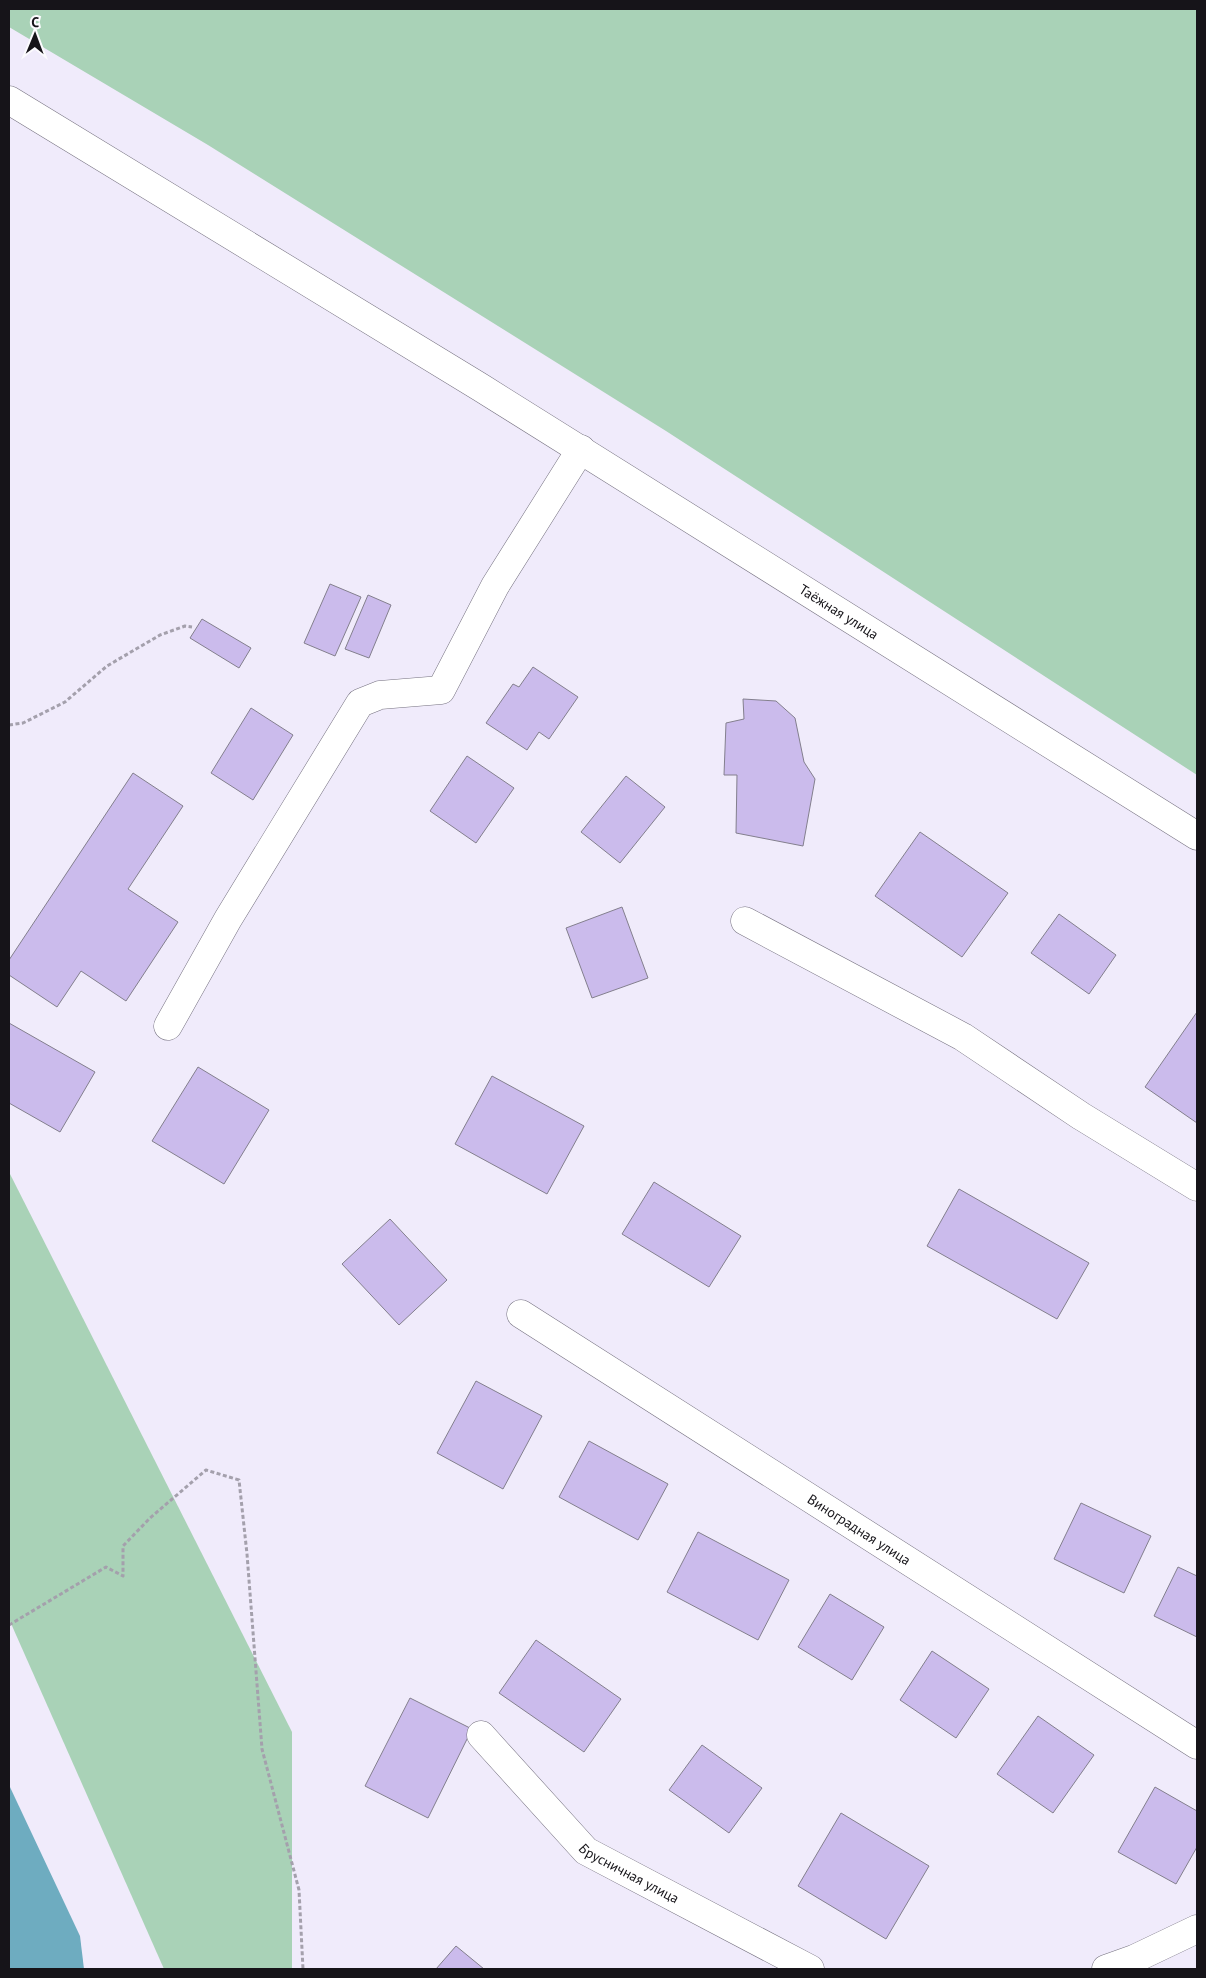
<svg xmlns="http://www.w3.org/2000/svg" width="1206" height="1978" font-family="'PT Sans',sans-serif">
  <style>
    .green { fill: #a9d2b7 }
    .water { fill: #6eacc0 }
    .building { fill: #cbbbec; stroke: #837f8d }
    .lines { fill: none; stroke-linecap: round; stroke-linejoin: round }
    .minor-casing { stroke: #767280; stroke-width: 29 }
    .path { stroke: #a4a0ac; stroke-width: 3; stroke-dasharray: 4 2.5; stroke-linecap: butt }
    .minor { stroke: #fff; stroke-width: 28 }
    .labels { text-anchor: middle; stroke-width: 4.5; stroke-linejoin: round; paint-order: stroke }
    .street-label { font-size: 14px; fill: #161419; stroke: #fcfbfe }
  </style>
  <rect width="100%" height="100%" fill="#f0ebfb"/>
  <g class="green">
    <path d="M9 9H1197V775L666 431 208 145 9 27Z"/>
    <path d="M9 1172 292 1732V1969H164L9 1619Z"/>
  </g>
  <path class="water" d="M9 1785 80 1936 84 1969H9Z"/>
  <g class="building">
    <path d="M330 584 361 597 335 656 304 643Z"/>
    <path d="M368 595 391 605 369 658 345 649Z"/>
    <path d="M202 619 251 648 239 668 190 638Z"/>
    <path d="M533 667 578 697 549 739 539 732 527 750 486 723 513 684 519 687Z"/>
    <path d="M743 699 776 701 795 718 804 762 815 779 803 846 736 833 737 775H724L726 723 744 719Z"/>
    <path d="M251 708 293 735 253 800 211 773Z"/>
    <path d="M467 756 514 788 476 843 430 811Z"/>
    <path d="M133 773 183 806 128 889 178 922 126 1001 81 971 57 1007 9 975V960Z"/>
    <path d="M626 776 665 807 620 863 581 832Z"/>
    <path d="M920 832 1008 893 962 957 875 896Z"/>
    <path d="M622 907 648 978 592 998 566 928Z"/>
    <path d="M1059 914 1116 955 1089 994 1031 953Z"/>
    <path d="M1197 1012V1123L1145 1087Z"/>
    <path d="M9 1023 95 1072 60 1132 9 1103Z"/>
    <path d="M198 1067 269 1110 224 1184 152 1141Z"/>
    <path d="M492 1076 584 1126 547 1194 455 1144Z"/>
    <path d="M654 1182 741 1236 709 1287 622 1234Z"/>
    <path d="M959 1189 1089 1263 1057 1319 927 1246Z"/>
    <path d="M390 1219 447 1280 399 1325 342 1264Z"/>
    <path d="M476 1381 542 1416 503 1489 437 1453Z"/>
    <path d="M589 1441 668 1484 638 1540 559 1497Z"/>
    <path d="M1081 1503 1151 1536 1124 1593 1054 1559Z"/>
    <path d="M698 1532 789 1580 758 1640 667 1592Z"/>
    <path d="M1178 1567 1197 1576V1637L1154 1616Z"/>
    <path d="M830 1594 884 1627 852 1680 798 1647Z"/>
    <path d="M536 1640 621 1699 584 1752 499 1693Z"/>
    <path d="M932 1651 989 1689 956 1738 900 1700Z"/>
    <path d="M410 1698 472 1729 428 1818 365 1786Z"/>
    <path d="M1038 1716 1094 1755 1053 1813 997 1774Z"/>
    <path d="M702 1745 762 1788 729 1833 669 1790Z"/>
    <path d="M1155 1787 1197 1811V1847L1176 1884 1118 1852Z"/>
    <path d="M841 1813 929 1866 886 1939 798 1886Z"/>
    <path d="M456 1946 484 1969H436Z"/>
  </g>
  <g class="lines">
    <defs>
      <g id="minor">
        <path id="s1" d="M9 100 480 387 1197 836"/>
        <path d="M745 921 963 1037 1081 1116 1197 1187"/>
        <path d="M168 1026 228 919 360 703 380 695 441 690 495 586 581 449"/>
        <path id="s2" d="M521 1314 1197 1745"/>
        <path id="s3" d="M481 1735 586 1851 810 1969"/>
        <path d="M1106 1969 1134 1959 1197 1929"/>
      </g>
    </defs>
    <use href="#minor" class="minor-casing"/>
    <g class="path">
      <path d="M9 725 23 723 65 702 107 666 160 635 185 626 192 627"/>
      <path d="M9 1625 106 1567 123 1576V1546L150 1518 206 1470 239 1480 247 1554 262 1749 299 1890 303 1969"/>
    </g>
    <use href="#minor" class="minor"/>
  </g>
  <g class="labels">
    <g class="street-label">
      <text dy="5" stroke="none"><textPath href="#s1" startOffset="975">Таёжная улица</textPath></text>
      <text dy="5" stroke="none"><textPath href="#s2" startOffset="401">Виноградная улица</textPath></text>
      <text dy="5" stroke="none"><textPath href="#s3" startOffset="205">Брусничная улица</textPath></text>
    </g>
  </g>
  <rect width="1206" height="1978" fill="none" stroke="#161419" stroke-width="20"/>
  <g transform="translate(35 35) rotate(1)" stroke="#fcfbfe" stroke-width="4" paint-order="stroke">
  <path d="M0-4L9 19L0 12L-9 19Z" fill="#161419"/>
  <text y="-8" font-size="14" font-weight="bold" text-anchor="middle" fill="#161419">С</text>
  </g>
</svg>
